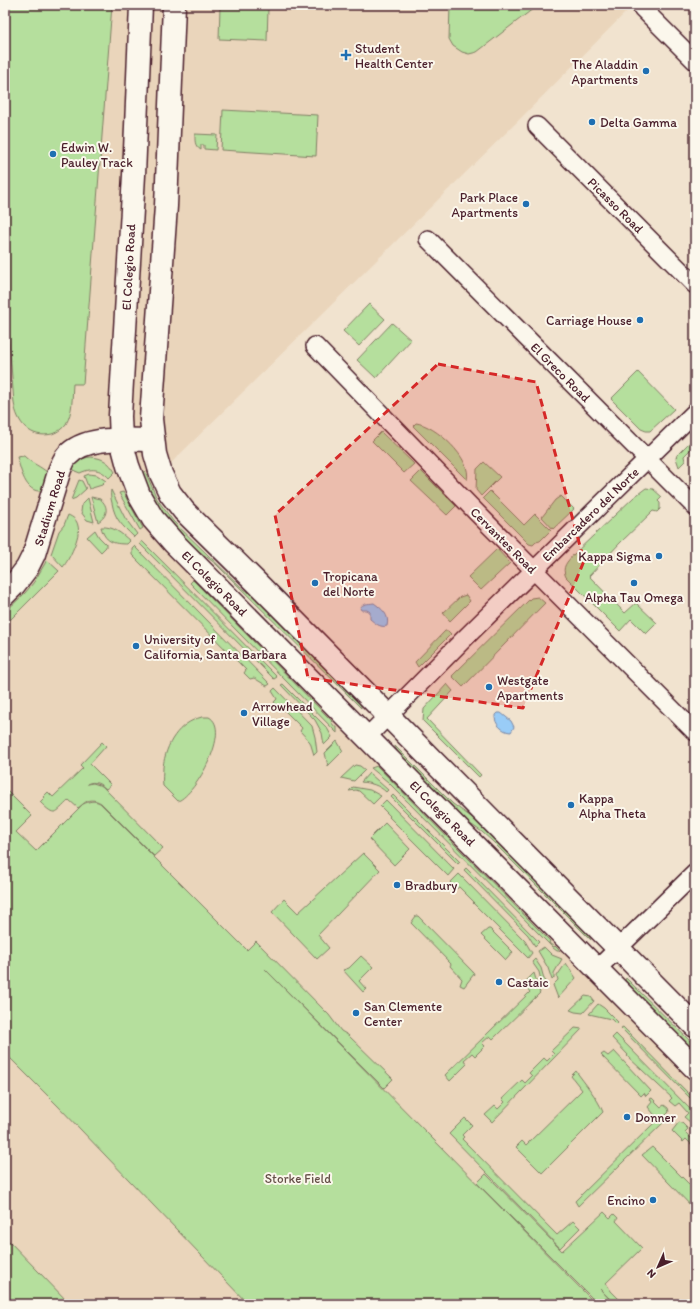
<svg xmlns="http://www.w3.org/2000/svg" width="700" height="1309" font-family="Itim,sans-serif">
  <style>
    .built { fill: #ead5bb }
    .green { fill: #b5df9d; stroke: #807f64 }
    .water { fill: #99ccf7; stroke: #7987a5 }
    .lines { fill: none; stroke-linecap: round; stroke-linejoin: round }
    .minor-casing { stroke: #4a1f2b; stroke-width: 20 }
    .tertiary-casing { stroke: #4a1f2b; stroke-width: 25 }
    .secondary-casing { stroke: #4a1f2b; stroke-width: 25 }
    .minor { stroke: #fbf7ec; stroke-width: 17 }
    .tertiary { stroke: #fbf7ec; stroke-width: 22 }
    .secondary { stroke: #fbf7ec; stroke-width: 22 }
    .marked { fill: #d62828; fill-opacity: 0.2; stroke: #d62828; stroke-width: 3; stroke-dasharray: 8 5; stroke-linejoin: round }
    .poi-dot { fill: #1f6fb2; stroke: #fbf7ec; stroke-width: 1.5 }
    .labels { text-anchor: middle; stroke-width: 4; stroke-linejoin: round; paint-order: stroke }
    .poi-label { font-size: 13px; fill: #4a1f2b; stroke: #fbf7ec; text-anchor: start }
    .street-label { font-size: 13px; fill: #4a1f2b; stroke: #fbf7ec }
    .park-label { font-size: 13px; fill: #654f48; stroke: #fbf7ec }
  </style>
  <rect width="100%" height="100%" fill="#f1e3cf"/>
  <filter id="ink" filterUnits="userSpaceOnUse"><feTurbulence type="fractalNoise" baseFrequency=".025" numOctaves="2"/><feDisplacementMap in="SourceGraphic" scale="8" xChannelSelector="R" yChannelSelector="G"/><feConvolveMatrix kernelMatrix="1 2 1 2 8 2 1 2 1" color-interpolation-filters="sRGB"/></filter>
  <g filter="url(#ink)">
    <path class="built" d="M5 5H633L517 122 176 458 134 504 695 1072V1304H5Z"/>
    <g class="green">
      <path d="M5 5H112L83 384H73C72 397 73 412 66 424 62 429 58 432 52 434 30 439 17 423 14 403L8 327 9 303 5 302Z"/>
      <path d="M450 5H538L477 52 469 54 462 52 453 46 449 39Z"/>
      <path d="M220 7 268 9 267 41 219 39Z"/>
      <path d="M223 110 318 115 316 156 221 150Z"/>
      <path d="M195 134 217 135 216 150 204 149V145H201V150C194 146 195 140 195 134Z"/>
      <path d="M369 304 385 319 359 346 343 331Z"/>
      <path d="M392 323 411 340 376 378 357 360Z"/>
      <path d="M638 372 674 409 650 431H646L641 429 611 399Z"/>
      <path d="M416 423C435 425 473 459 467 480L413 426Z"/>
      <path d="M381 432 414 464 404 473 372 441Z"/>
      <path d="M695 437V445L684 456 685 461 679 467 676 458 677 455Z"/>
      <path d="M24 456C32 464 41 466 49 474L42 491C25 493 21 470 17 457Z"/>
      <path d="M91 457C103 458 109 462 115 472L109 478C100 468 91 468 80 473L75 471 72 467C77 460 82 458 91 457Z"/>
      <path d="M484 462 500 477 481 496 476 490 477 469Z"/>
      <path d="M141 471H144L146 473 157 499 173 521 241 587 262 602 357 699 361 706V708L216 564 187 542 162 518 140 472Z"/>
      <path d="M421 471 456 506 447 515 411 481Z"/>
      <path d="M89 474 97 475 106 481 102 485 89 489 84 476Z"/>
      <path d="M79 480 82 481 86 489 76 498 71 500Z"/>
      <path d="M646 488 653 489 662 497 658 501 660 503V509L657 512 653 511 620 543 589 576 625 613 636 603 657 623 646 634 631 619 620 631 566 577C561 567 567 562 574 554L634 497Z"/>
      <path d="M111 490 125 518 137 534 134 537C122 525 115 520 112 503 111 499 110 495 111 490Z"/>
      <path d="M490 491 524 525 535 514 551 530 540 541 536 542 533 545 529 544 483 498Z"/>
      <path d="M123 492 143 528 140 530 119 493Z"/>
      <path d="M561 496 574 509 553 529 542 517 555 500Z"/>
      <path d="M91 497 100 499C109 506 108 516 98 522Z"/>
      <path d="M88 498 94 522 87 520 81 512 82 504Z"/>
      <path d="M68 515C73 517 77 520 78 526 81 535 69 560 63 567L51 554 59 531 64 525Z"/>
      <path d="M101 527C113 526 121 533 130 541L127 544C113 544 105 542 101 527Z"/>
      <path d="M95 530 99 537 106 544V547L101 552 87 537Z"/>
      <path d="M142 541 277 677 274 679 140 544Z"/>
      <path d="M134 546 270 684 267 686 254 678 250 679 244 673 246 670 132 555V548Z"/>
      <path d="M497 549 510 563 481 590 468 577Z"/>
      <path d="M47 560 59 571 5 625V612L25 593 34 582Z"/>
      <path d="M193 580 332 721 331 722 335 727H337V733L190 583Z"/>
      <path d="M466 595 470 601 450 621 443 613 460 597Z"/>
      <path d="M538 597 545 603 463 687 452 676 531 598Z"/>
      <path d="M445 631H448L451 634 418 667 415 662Z"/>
      <path d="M283 684 327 728 332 737 324 745 322 733 315 720 281 685Z"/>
      <path d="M447 684 453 691 427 719 481 775 479 777 423 721 424 709Z"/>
      <path d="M275 688 312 726 315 737 317 752 314 755 310 742 300 731 302 728 282 708 280 710 274 702 277 699 272 691Z"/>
      <path d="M202 717H209C232 729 196 794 178 801L163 786C162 780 163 773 163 767 166 744 178 723 202 717Z"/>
      <path d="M337 741 343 751 328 766 325 753Z"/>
      <path d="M102 742 106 746 90 764 111 785 106 789C101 784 94 780 87 784L93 783 102 786 163 848 154 856 101 803C94 799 89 799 83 804 90 801 94 800 100 803L247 950 256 941 329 1015 341 1031 348 1035 393 1079 384 1088 265 969 596 1304H248L58 1106 5 1053V789L32 816 16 832 36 851 83 804 78 808 69 800C55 813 56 818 40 802L45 797 44 796 48 792 53 797 83 768 80 765Z"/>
      <path d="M395 746 453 804 481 824 586 930 591 940 492 841 482 832 463 819 401 758 395 747Z"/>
      <path d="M355 765 360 766 365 770 354 781 341 778Z"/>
      <path d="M377 766 550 941 549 943 554 947 555 946 560 951H557L553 948 388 782 371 768Z"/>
      <path d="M369 773 388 790 386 792C379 785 370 783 361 782Z"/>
      <path d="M353 787 370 790 381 796 373 804 359 791 356 790 349 791Z"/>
      <path d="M393 795 460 862 458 864 391 797Z"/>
      <path d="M386 800 454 869 448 876 389 817 390 816 380 806Z"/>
      <path d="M385 823 410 849 394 865 369 839Z"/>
      <path d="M363 853 380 870 318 935 329 948 317 959 272 912 284 899 298 913Z"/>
      <path d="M466 868 539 942 535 946 528 935 464 870Z"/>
      <path d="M459 874 525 941 532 953 528 958 473 903 474 902 459 887 456 889 450 883Z"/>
      <path d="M416 916H418L473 972 474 974 464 987 460 985 462 979 450 966 451 964 411 923Z"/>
      <path d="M488 929H490L513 952 506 960 481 935Z"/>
      <path d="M544 947 552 955 562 959 554 973V978L552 980 548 968 538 951Z"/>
      <path d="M361 956 373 967 359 981 366 989 363 992 343 970 349 968Z"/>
      <path d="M535 959 541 968 546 986 543 989 539 972 532 962Z"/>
      <path d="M566 963 576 978 558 998 553 985 558 980 557 976Z"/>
      <path d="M534 973 540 993 493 1039 490 1036 482 1043 485 1046 475 1056 472 1053 464 1060 467 1064 450 1081 445 1075 530 992 523 984Z"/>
      <path d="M626 978 695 1046V1057L632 991 625 980Z"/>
      <path d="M585 996 591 997 594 1001 583 1013 575 1012 570 1010Z"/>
      <path d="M598 1004 604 1008 618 1022 616 1024 611 1019 589 1014Z"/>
      <path d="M623 1027 691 1096 690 1098 621 1028Z"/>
      <path d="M575 1028 582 1029 492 1122 485 1115 495 1106 498 1109 505 1102 502 1099 522 1080 525 1083 532 1076 529 1073 544 1058 547 1061 554 1054 551 1051Z"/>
      <path d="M616 1034 695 1114V1122L694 1121 691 1123 684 1117 688 1113 679 1103 675 1106 669 1101 672 1098 627 1056 628 1055 612 1038Z"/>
      <path d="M614 1051 651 1091 646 1096 644 1093 641 1096 601 1055 604 1053 608 1056Z"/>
      <path d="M576 1071C585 1084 597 1097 603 1112L542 1173 516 1147 522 1141 526 1145 582 1090 571 1076Z"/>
      <path d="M652 1098 661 1107 664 1105 668 1108 669 1112 663 1118 666 1120 578 1206 575 1201 658 1119 648 1107 652 1102 650 1099Z"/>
      <path d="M465 1118 472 1125 462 1135 464 1137 462 1139 557 1235 573 1221 580 1228 560 1248 449 1134Z"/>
      <path d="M679 1122 682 1123 688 1129 685 1132 695 1142V1148L686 1139 683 1142 672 1131Z"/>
      <path d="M652 1147 695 1190V1210L642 1155Z"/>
      <path d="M486 1174 562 1251 604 1212 610 1218 614 1214 618 1218 616 1221 642 1248 606 1283 611 1291 624 1304H615L600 1289 614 1304H598L477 1183Z"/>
      <path d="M5 1236 6 1238 70 1304H5Z"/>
    </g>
    <g class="water">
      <path d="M374 603C382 609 390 615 387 626 380 628 375 623 370 619V612L367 610H361L360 608C363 603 368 604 374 603Z"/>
      <path d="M497 713H501L511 721 514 727 511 732C503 732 494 724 495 715Z"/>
    </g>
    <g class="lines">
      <defs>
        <g id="minor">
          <path d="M642 8 695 61"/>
          <path d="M537 126 695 285"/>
          <path d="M428 239 695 507"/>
          <path d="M315 346 476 512 695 732"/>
          <path d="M367 737 463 640 695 412"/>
          <path d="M597 969 695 873"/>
        </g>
        <path id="tertiary" d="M5 594 14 585 27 568 34 554 60 469C62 465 64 459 67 456 86 435 126 440 153 440"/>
        <g id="secondary">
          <path d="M141 5 134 175 120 416 121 440 128 466 139 495 153 519 174 543 695 1068"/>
          <path d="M174 5 166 206 151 419 155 454 161 474 170 493 184 511 256 582 695 1026"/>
        </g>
      </defs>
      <use href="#minor" class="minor-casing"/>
      <use href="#tertiary" class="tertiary-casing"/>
      <use href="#secondary" class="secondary-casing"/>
      <use href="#minor" class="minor"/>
      <use href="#tertiary" class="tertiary"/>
      <use href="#secondary" class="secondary"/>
    </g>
  </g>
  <path class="marked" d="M438 364 536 382 584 561 523 708 308 678 275 515Z"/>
  <g class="poi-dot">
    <path d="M344 49h4v4h4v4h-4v4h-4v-4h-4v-4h4z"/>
    <circle cx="646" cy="71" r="4"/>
    <circle cx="592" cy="122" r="4"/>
    <circle cx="53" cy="154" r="4"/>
    <circle cx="526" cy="204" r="4"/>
    <circle cx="640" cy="320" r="4"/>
    <circle cx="659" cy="556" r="4"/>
    <circle cx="315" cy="583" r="4"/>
    <circle cx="634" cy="583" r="4"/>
    <circle cx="136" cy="646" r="4"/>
    <circle cx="489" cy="687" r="4"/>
    <circle cx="244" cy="713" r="4"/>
    <circle cx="571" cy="805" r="4"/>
    <circle cx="397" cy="885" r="4"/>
    <circle cx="499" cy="982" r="4"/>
    <circle cx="356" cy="1013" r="4"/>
    <circle cx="627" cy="1117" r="4"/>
    <circle cx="653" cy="1200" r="4"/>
  </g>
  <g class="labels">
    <g class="poi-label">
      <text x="355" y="53">Student<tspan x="355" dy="15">Health Center</tspan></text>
      <text x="638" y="69" text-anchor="end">The Aladdin<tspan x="638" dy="15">Apartments</tspan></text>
      <text x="600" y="127">Delta Gamma</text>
      <text x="61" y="152">Edwin W.<tspan x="61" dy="15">Pauley Track</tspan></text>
      <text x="518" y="202" text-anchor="end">Park Place<tspan x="518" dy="15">Apartments</tspan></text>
      <text x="632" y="325" text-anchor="end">Carriage House</text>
      <text x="651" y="561" text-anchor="end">Kappa Sigma</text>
      <text x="323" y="581">Tropicana<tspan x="323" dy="15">del Norte</tspan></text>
      <text x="634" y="602" text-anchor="middle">Alpha Tau Omega</text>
      <text x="144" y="644">University of<tspan x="144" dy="15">California, Santa Barbara</tspan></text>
      <text x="497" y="685">Westgate<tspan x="497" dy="15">Apartments</tspan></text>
      <text x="252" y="711">Arrowhead<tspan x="252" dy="15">Village</tspan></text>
      <text x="579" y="803">Kappa<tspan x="579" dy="15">Alpha Theta</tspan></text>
      <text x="405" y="890">Bradbury</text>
      <text x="507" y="987">Castaic</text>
      <text x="364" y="1011">San Clemente<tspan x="364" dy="15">Center</tspan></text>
      <text x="635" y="1122">Donner</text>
      <text x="645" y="1205" text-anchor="end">Encino</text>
    </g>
    <g class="street-label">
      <text transform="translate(616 205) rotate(45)" y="5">Picasso Road</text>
      <text transform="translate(128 267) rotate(-87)" y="5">El Colegio Road</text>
      <text transform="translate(561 372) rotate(45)" y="5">El Greco Road</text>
      <text transform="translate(49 508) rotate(-73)" y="5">Stadium Road</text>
      <text transform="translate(590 514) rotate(-44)" y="5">Embarcadero del Norte</text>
      <text transform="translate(504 540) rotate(45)" y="5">Cervantes Road</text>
      <text transform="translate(215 583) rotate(45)" y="5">El Colegio Road</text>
      <text transform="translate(443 813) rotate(45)" y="5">El Colegio Road</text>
    </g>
    <g class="park-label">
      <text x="298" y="1183">Storke Field</text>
    </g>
  </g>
  <rect width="700" height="1309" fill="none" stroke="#fbf7ec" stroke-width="20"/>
  <rect x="10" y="10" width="680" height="1289" fill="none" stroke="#4a1f2b" stroke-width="1.5" filter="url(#ink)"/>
  <g transform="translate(658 1267) rotate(225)" stroke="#fbf7ec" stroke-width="3" paint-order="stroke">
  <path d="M0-3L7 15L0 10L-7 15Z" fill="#4a1f2b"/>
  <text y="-6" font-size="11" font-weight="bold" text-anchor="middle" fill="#4a1f2b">N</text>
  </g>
</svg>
